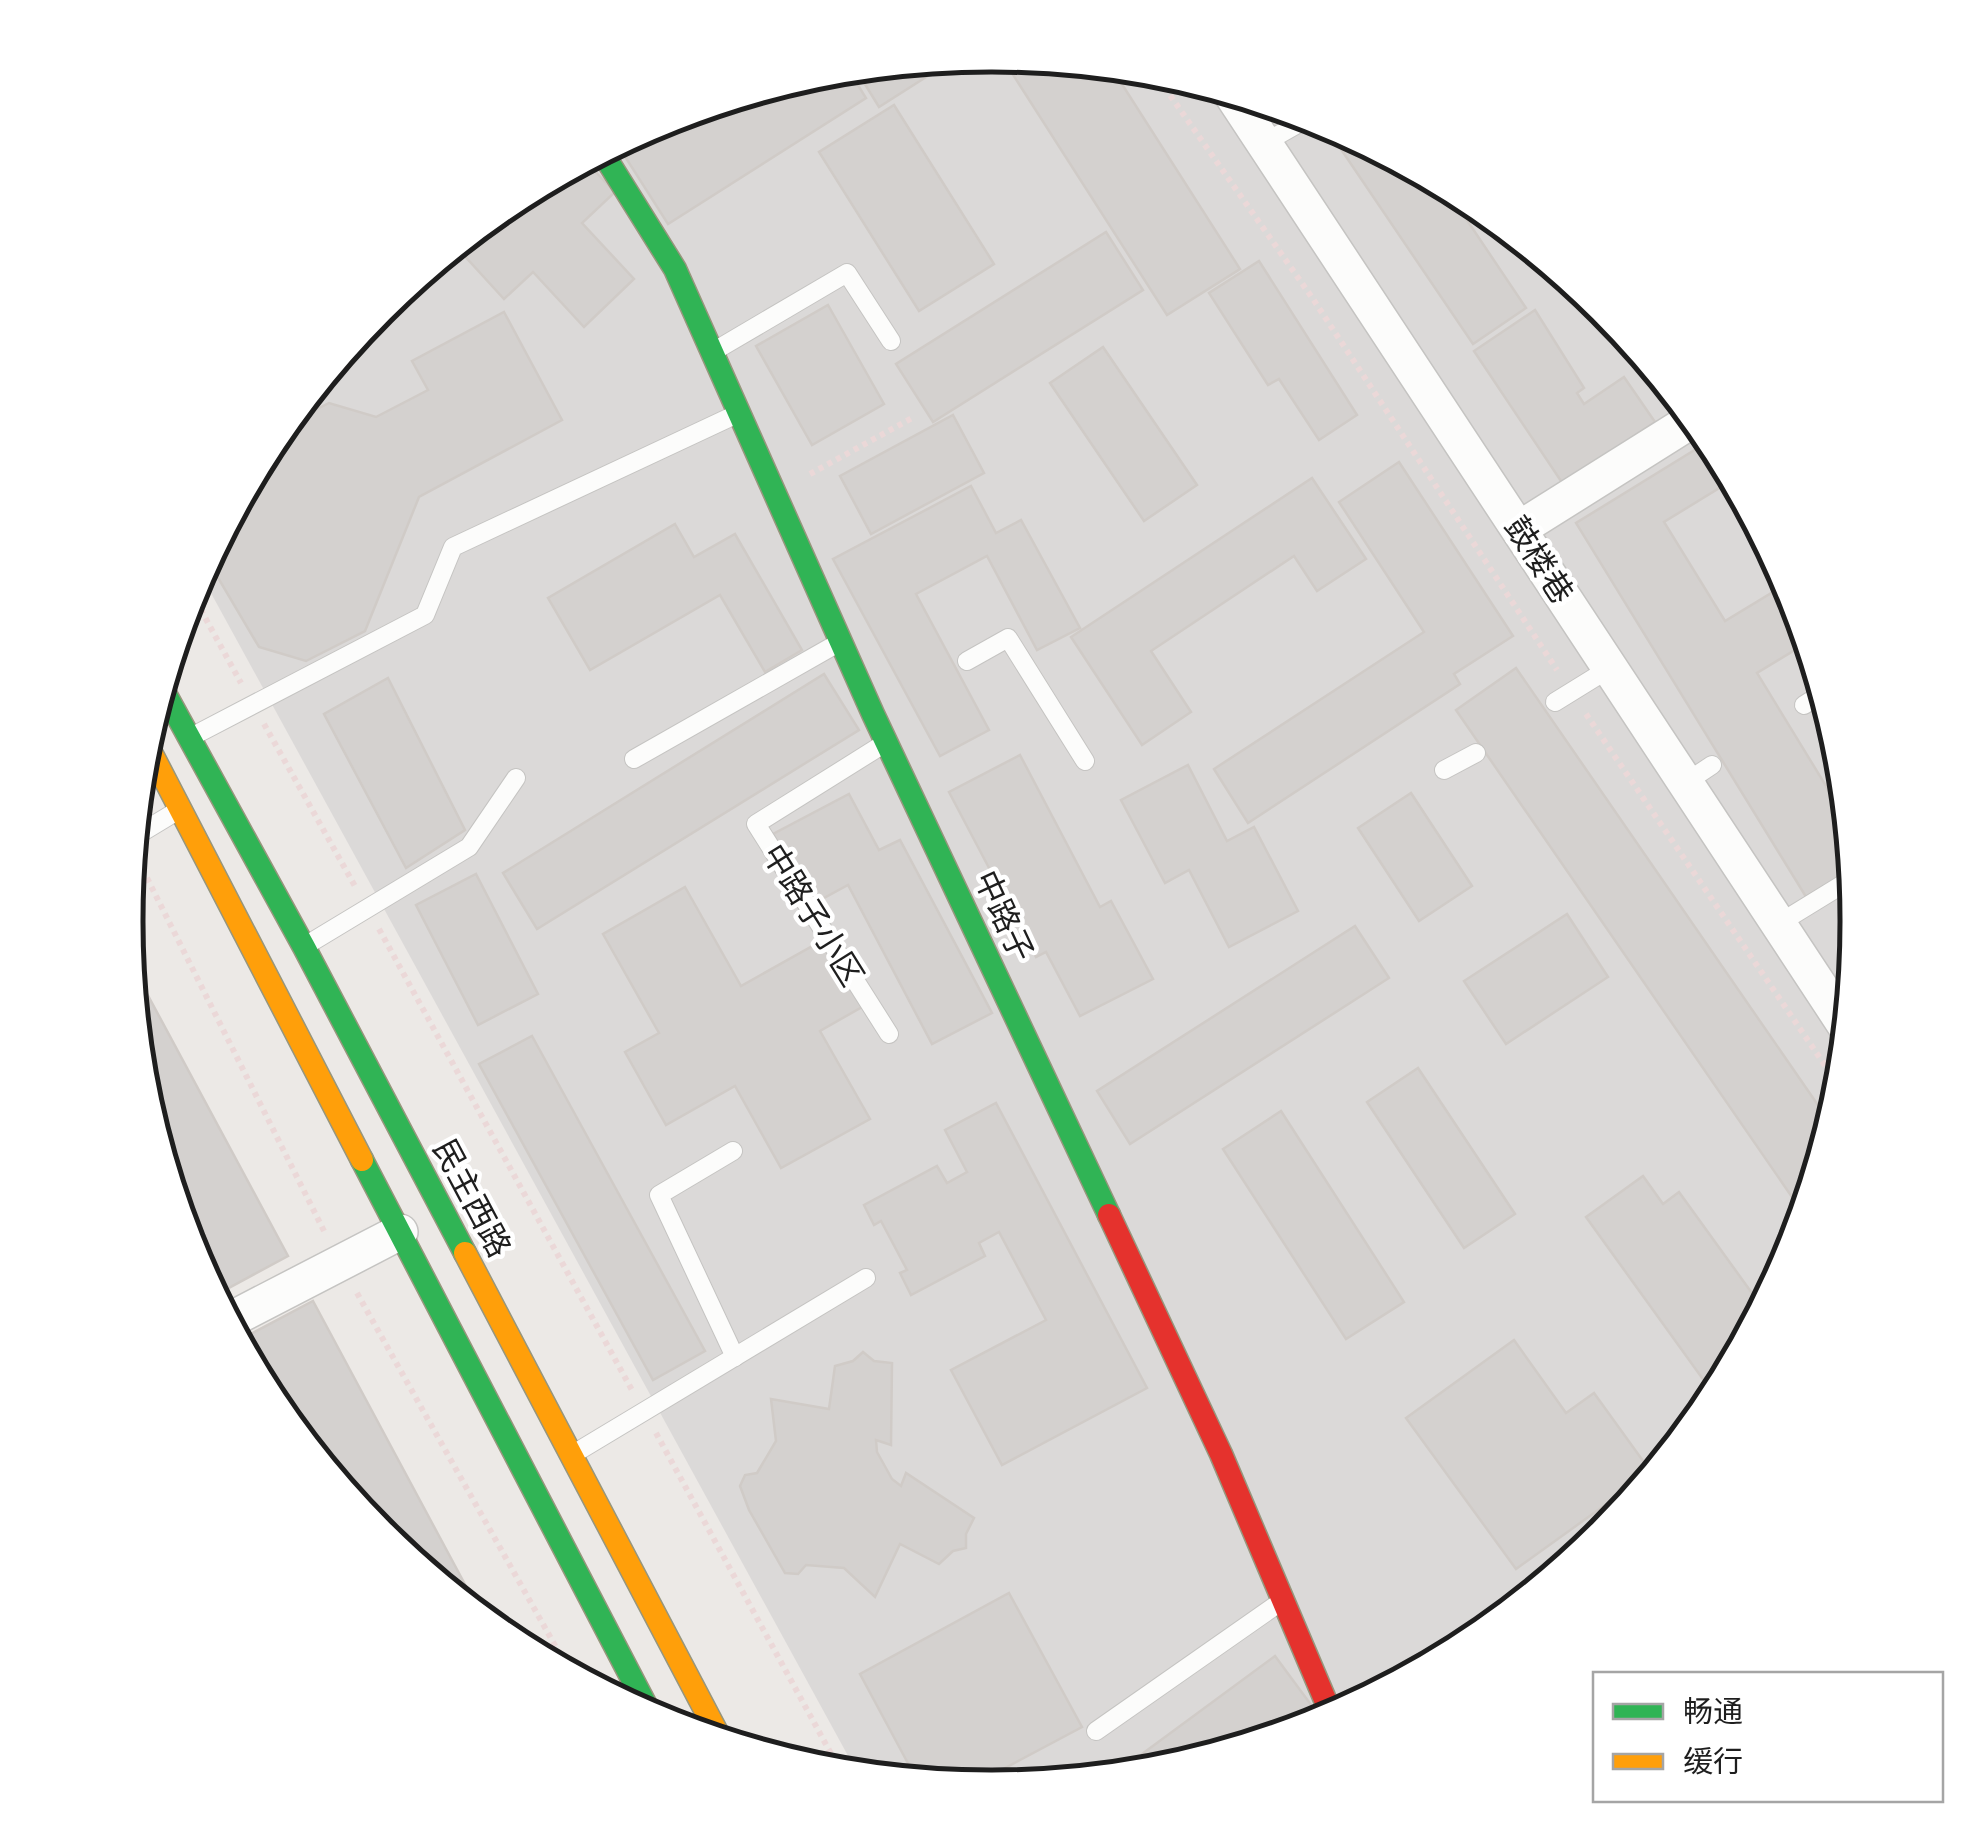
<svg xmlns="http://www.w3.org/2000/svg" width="1983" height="1842" font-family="Poppins,'Noto Sans SC',sans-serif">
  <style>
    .residential { fill: #dbd9d8 }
    .building { fill: #d4d1cf; stroke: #d0cbc7; stroke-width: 2.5 }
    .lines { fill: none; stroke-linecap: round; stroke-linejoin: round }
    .lane-casing { stroke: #c5c4c2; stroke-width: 20 }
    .street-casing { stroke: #c5c4c2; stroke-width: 38 }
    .fast-casing { stroke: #97967d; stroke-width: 25 }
    .slow-casing { stroke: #97967d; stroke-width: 25 }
    .jam-casing { stroke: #97967d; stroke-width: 25 }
    .path { stroke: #ebd8d8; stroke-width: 6; stroke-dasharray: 5 5; stroke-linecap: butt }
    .lane { stroke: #fcfcfb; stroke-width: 18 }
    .street { stroke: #fcfcfb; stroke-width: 35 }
    .fast { stroke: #30b455; stroke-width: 22 }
    .slow { stroke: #ff9f0a; stroke-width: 22 }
    .jam { stroke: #e5322d; stroke-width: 22 }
    .labels { text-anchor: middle; stroke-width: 9; stroke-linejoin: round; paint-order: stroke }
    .street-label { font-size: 32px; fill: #1e1e1e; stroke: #fff }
    .rim { fill: none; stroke: #1e1e1e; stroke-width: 5 }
  </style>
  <rect width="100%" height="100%" fill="#ece9e6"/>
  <path class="residential" d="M992 55 1161 72 1323 121 1473 201 1604 309 1712 440 1792 590 1841 753 1857 922 1841 1091 1791 1253 1711 1403 1603 1534 1472 1641 1322 1721 1160 1770 991 1787 858 1774 200 573 272 439 380 308 511 201 661 121 823 72Z"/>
  <g class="building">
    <path d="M1001 56 1111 67 1240 269 1167 315Z"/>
    <path d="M945 60 948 63 879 107 855 68Z"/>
    <path d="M848 69 866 98 668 224 617 144 661 121 823 72Z"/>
    <path d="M894 105 994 264 919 311 819 152Z"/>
    <path d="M1340 130 1444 186 1526 308 1473 344 1332 136Z"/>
    <path d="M585 161 615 192 582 223 634 279 584 327 533 272 504 299 461 252 522 195Z"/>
    <path d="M1106 232 1143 290 933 422 896 364Z"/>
    <path d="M1259 261 1357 415 1319 440 1279 379 1268 385 1209 293Z"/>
    <path d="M828 305 884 404 812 445 756 346Z"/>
    <path d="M1535 310 1584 388 1577 393 1584 404 1624 377 1655 422 1563 484 1474 351Z"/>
    <path d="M504 312 562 420 419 497 365 631 306 661 259 647 217 576 232 514 272 439 283 426 329 403 376 417 428 390 412 361Z"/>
    <path d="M1103 347 1197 485 1144 521 1050 383Z"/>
    <path d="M1639 351 1683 405 1670 413 1633 355Z"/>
    <path d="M953 415 984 473 871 534 840 476Z"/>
    <path d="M1706 443 1729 482 1664 522 1725 621 1788 583 1792 590 1808 642 1757 673 1848 822 1853 872 1808 900 1576 523Z"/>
    <path d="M1399 462 1513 636 1454 674 1460 684 1248 823 1214 769 1424 632 1339 502Z"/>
    <path d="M1312 478 1366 559 1317 591 1294 556 1151 651 1191 712 1142 745 1071 637Z"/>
    <path d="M971 486 996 533 1021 520 1080 628 1037 650 987 556 916 594 989 730 940 756 833 559Z"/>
    <path d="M675 524 694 557 735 534 802 650 765 672 720 595 590 670 548 598Z"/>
    <path d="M1516 668 1831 1124 1803 1213 1456 710Z"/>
    <path d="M824 674 859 730 537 929 503 873Z"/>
    <path d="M388 678 465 830 406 868 324 714Z"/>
    <path d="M1020 755 1100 907 1111 901 1153 979 1080 1016 1046 952 1036 957 949 792Z"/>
    <path d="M1188 765 1227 841 1254 827 1298 911 1229 947 1189 870 1165 883 1121 800Z"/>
    <path d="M1843 778 1848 822 1827 788Z"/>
    <path d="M1411 793 1472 886 1419 921 1358 828Z"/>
    <path d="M849 794 879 850 900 840 992 1013 932 1044 848 885 811 905 773 834Z"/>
    <path d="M476 874 538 994 478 1025 416 905Z"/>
    <path d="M1854 886 1857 921 1840 896Z"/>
    <path d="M685 887 741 986 825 939 862 1007 820 1031 870 1119 781 1168 735 1086 666 1125 625 1052 659 1033 603 934Z"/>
    <path d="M1567 914 1608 977 1506 1044 1464 981Z"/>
    <path d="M1355 926 1389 978 1130 1144 1097 1091Z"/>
    <path d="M130 962 288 1256 225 1290 174 1195 142 1089Z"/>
    <path d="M532 1036 705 1351 653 1380 479 1064Z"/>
    <path d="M1418 1068 1515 1214 1464 1248 1367 1102Z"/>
    <path d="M996 1103 1147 1388 1002 1465 951 1370 1046 1320 999 1232 979 1243 985 1256 911 1295 900 1273 907 1270 881 1221 874 1225 864 1205 937 1166 947 1183 967 1172 945 1130Z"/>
    <path d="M1281 1111 1404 1302 1346 1339 1223 1149Z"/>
    <path d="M1643 1176 1663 1204 1679 1192 1762 1307 1715 1396 1586 1217Z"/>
    <path d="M313 1301 483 1618 379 1533 302 1439 247 1336Z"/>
    <path d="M1514 1340 1566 1413 1594 1393 1651 1472 1516 1569 1406 1418Z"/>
    <path d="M863 1352 874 1361 892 1363 891 1445 876 1440 877 1452 892 1479 901 1486 906 1473 974 1518 966 1534V1548L953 1551 939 1564 900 1544 875 1597 844 1568 806 1565 798 1574 785 1573 749 1510 740 1486 745 1475 757 1473 776 1441 771 1399 829 1409 835 1366 853 1361Z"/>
    <path d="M1009 1593 1082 1727 973 1785 917 1780 860 1674Z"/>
    <path d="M1275 1656 1323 1721 1155 1771 1142 1754Z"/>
    <path d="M1143 1760 1149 1772 1115 1775Z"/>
  </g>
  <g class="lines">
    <defs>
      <g id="lane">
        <path d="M1264 143 1310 117"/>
        <path d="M716 350 847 273 891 341"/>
        <path d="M967 661 1008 638 1085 761"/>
        <path d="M1555 702 1610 668"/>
        <path d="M1804 705 1823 693"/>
        <path d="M193 736 425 615 453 547 737 414"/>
        <path d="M882 745 756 824 889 1034"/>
        <path d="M634 759 840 642"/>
        <path d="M1444 770 1476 753"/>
        <path d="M1685 783 1712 765"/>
        <path d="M134 837 177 811"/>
        <path d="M1778 924 1853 878"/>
        <path d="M305 946 469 847 516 778"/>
        <path d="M733 1151 659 1195 735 1357"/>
        <path d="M575 1453 866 1278"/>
        <path d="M1096 1731 1279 1603"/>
      </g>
      <g id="street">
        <path d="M1231 93 1847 1028"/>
        <path d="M1519 529 1694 419"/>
        <path d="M228 1321 400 1232"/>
      </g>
      <g id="fast">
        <path d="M602 152 675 269 873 714 1109 1215"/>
        <path d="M162 688 304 947 465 1253"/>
        <path d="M362 1160 652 1717"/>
      </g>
      <g id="slow">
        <path d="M145 741 362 1160"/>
        <path d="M465 1253 721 1740"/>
      </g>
      <path id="jam" d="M1109 1215 1221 1454 1332 1716"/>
    </defs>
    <use href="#lane" class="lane-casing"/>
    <use href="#street" class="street-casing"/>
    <use href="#fast" class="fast-casing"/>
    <use href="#slow" class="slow-casing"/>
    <use href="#jam" class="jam-casing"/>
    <g class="path">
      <path d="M1153 71 1313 299 1557 670"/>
      <path d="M810 474 914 417"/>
      <path d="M191 592 241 683"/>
      <path d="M1586 714 1841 1089"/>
      <path d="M264 724 356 888"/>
      <path d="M138 860 325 1233"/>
      <path d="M379 929 633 1392"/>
      <path d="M357 1293 571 1674"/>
      <path d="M656 1433 841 1772"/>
    </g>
    <use href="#lane" class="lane"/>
    <use href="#street" class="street"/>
    <use href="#fast" class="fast"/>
    <use href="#slow" class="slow"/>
    <use href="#jam" class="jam"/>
  </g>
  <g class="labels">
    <g class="street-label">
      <text transform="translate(1539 560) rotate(57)" y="11">鼓楼巷</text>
      <text transform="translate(813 915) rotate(58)" y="11">中路子小区</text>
      <text transform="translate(1004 916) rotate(65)" y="11">中路子</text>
      <text transform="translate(472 1198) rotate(62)" y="11">民主西路</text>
    </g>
  </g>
  <path d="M0 0H1983V1842H0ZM991 72H992A848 848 0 0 1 1840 920V922A848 848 0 0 1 992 1770H991A848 848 0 0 1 143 922V920A848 848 0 0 1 991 72Z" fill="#fff" fill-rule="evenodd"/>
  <path class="rim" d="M991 72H992A848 848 0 0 1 1840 920V922A848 848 0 0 1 992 1770H991A848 848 0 0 1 143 922V920A848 848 0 0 1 991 72Z"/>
  <rect x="1593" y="1672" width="350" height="130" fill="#ffffff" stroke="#a5a5a5" stroke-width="2.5"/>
  <rect x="1613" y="1704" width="50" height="15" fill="#30b455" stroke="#a5a5a5" stroke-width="2.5"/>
  <text x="1683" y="1722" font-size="30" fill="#1e1e1e">畅通</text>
  <rect x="1613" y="1754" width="50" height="15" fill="#ff9f0a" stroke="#a5a5a5" stroke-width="2.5"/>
  <text x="1683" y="1772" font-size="30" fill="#1e1e1e">缓行</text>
</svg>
